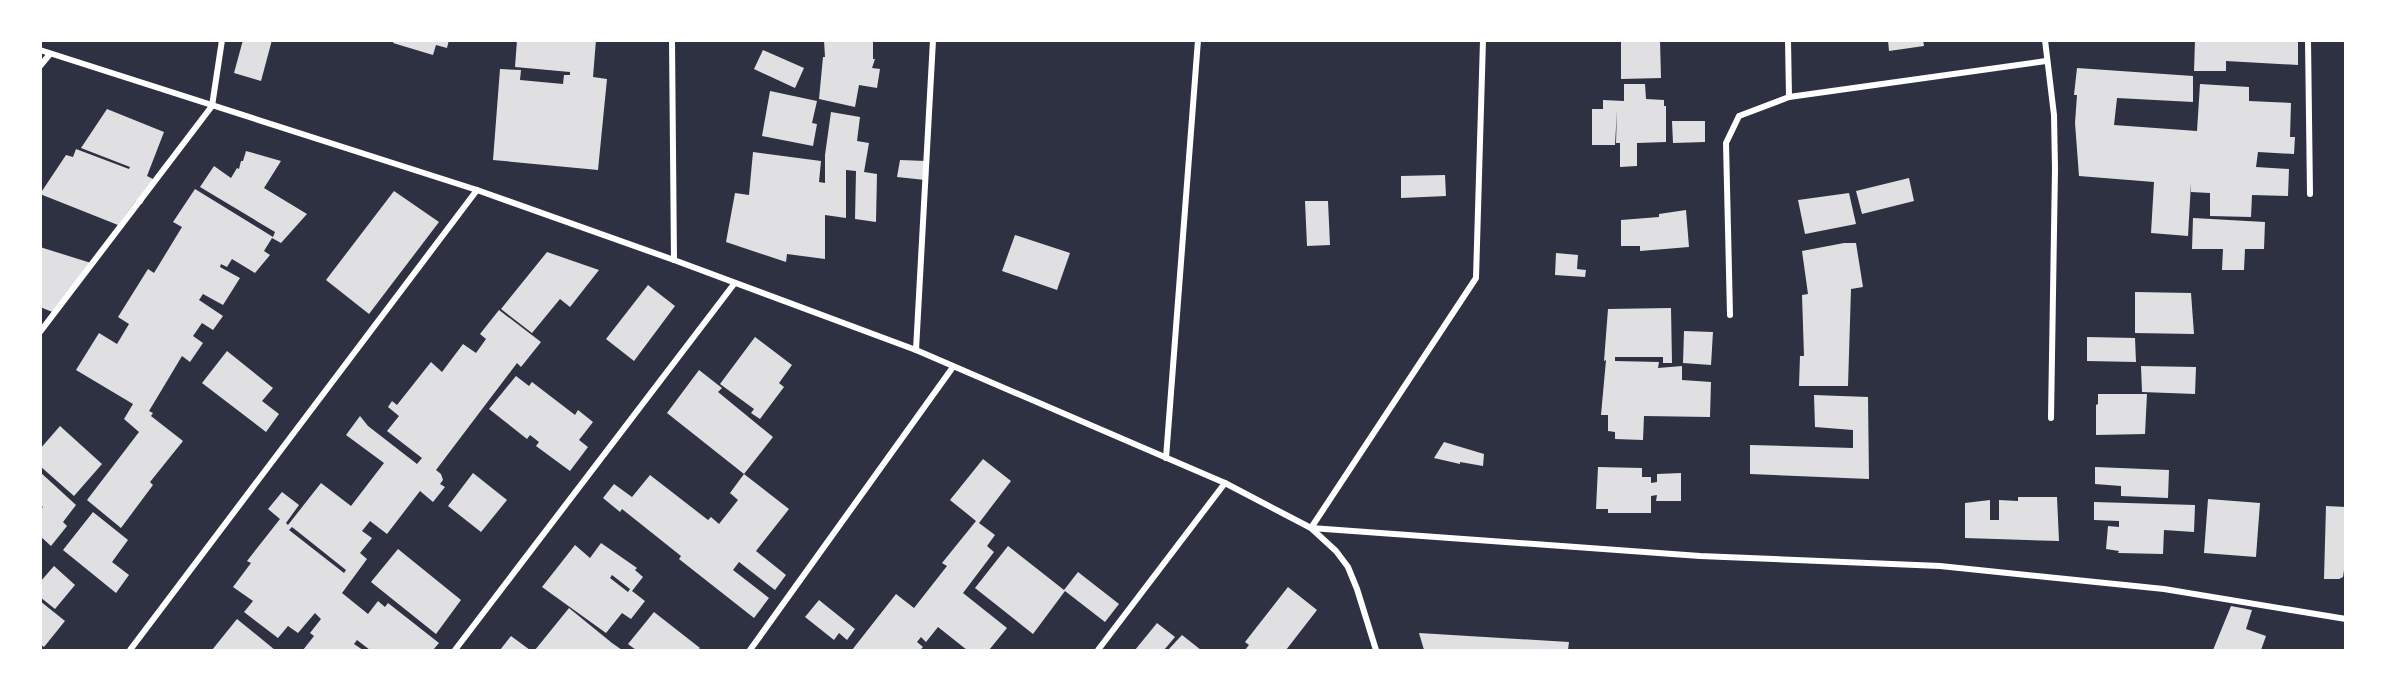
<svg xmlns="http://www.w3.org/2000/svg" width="2386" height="691" font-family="Commissioner,sans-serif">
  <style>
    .building { fill: #e0e0e3; fill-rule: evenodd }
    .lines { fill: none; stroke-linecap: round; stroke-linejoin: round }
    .minor { stroke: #fff; stroke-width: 6 }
  </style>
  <rect width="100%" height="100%" fill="#2d3142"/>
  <g class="building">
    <path d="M243 40H272L261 81 234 73Z"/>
    <path d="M394 40H449L447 48 436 45 433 55 393 43Z"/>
    <path d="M517 40H596L593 77 607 79 598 170 493 160 500 69 521 70 520 80 563 84 564 75H570V72L515 67Z"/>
    <path d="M824 40H873V59H875L872 68 880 69 877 88 859 85 855 107 819 99 823 57H825Z"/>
    <path d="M1621 40H1660L1661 78 1621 79Z"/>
    <path d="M1888 40H1923L1924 46 1889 51Z"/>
    <path d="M2195 40H2298V65L2226 61V71H2194Z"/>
    <path d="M763 50 804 68 795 88 754 69Z"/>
    <path d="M2077 68 2193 76V102L2117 98 2114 125 2197 131 2200 84 2249 87V101L2291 103 2290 137H2295L2294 154 2258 152 2256 167 2289 169 2288 196 2252 195 2251 217 2210 216V193L2191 192V183L2188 236 2151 233 2154 182 2079 176 2075 123 2077 95H2074Z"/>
    <path d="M1624 84H1645L1646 99 1664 100V106H1666V142L1637 143V166L1620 167V143H1616L1617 110 1615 145H1592V109H1603V100L1624 101Z"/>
    <path d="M770 91 817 101 812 123 817 124 813 146 762 136Z"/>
    <path d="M107 109 164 132 147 176 153 179 142 204 136 201 118 225 40 194 66 155 73 157 76 149 129 169 130 167 81 148Z"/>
    <path d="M831 112 860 117 857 141 869 143 864 172 877 174 876 222 855 219 856 171 846 170V218L825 215V259L787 254 786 262 726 242 735 193 749 195 753 152 821 161 819 182 825 183V155Z"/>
    <path d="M1672 121H1705V142L1673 143Z"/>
    <path d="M246 151 281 161 264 188 307 214 281 243 272 238 264 251 270 255 255 273 232 259 227 267 221 264 220 267 240 278 223 305 203 294 199 300 223 316 213 330 202 323 193 336 203 343 190 362 182 356 149 411 153 413 151 416 183 441 150 482 153 485 121 528 87 500 139 432 124 419 133 404 76 370 99 333 117 344 129 324 118 317 148 269 154 273 182 227 173 222 195 189 273 237 275 232 200 187 214 166 231 178 237 168 239 169 241 161H243Z"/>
    <path d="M900 160 926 161 925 180 897 177Z"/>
    <path d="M1445 175 1446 196 1401 198V176Z"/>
    <path d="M1909 178 1914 201 1862 214 1856 191Z"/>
    <path d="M394 191 439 222 369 314 326 280Z"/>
    <path d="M1849 193 1856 224 1805 234 1798 200Z"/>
    <path d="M1305 201H1328L1330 245 1307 246Z"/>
    <path d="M1686 210 1689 247 1640 251V246H1621V220L1659 217V214Z"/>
    <path d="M2193 218 2265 222 2264 249H2245L2244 270H2222L2223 249H2192Z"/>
    <path d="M1015 235 1070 253 1057 290 1002 271Z"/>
    <path d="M1844 243H1856L1863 287 1851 289 1848 386H1799L1800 356H1804L1802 295 1808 294 1802 251Z"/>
    <path d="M40 247 91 263 55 313 40 307Z"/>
    <path d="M547 252 599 270 570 307 560 299 532 333 501 309Z"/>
    <path d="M1556 253 1578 255 1577 269 1586 270 1585 277 1555 275Z"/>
    <path d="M648 285 675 306 634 361 606 339Z"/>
    <path d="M2135 292 2191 293 2194 334 2135 333Z"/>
    <path d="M1671 308 1672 363H1663V357H1615V361L1659 362 1658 368 1682 366V380L1711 382 1710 417 1644 416 1643 440 1615 439V432L1608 431V415H1601L1606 360 1604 361 1608 309Z"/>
    <path d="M499 310 541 342 521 367 517 363 436 470 441 474 443 480 440 484 445 487 433 502 420 491 387 534 370 521 362 531 372 538 360 553 367 559 342 593 368 614 378 601 385 607 388 603 439 643 433 650H370L357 640 354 644 363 650H303L314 636 310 633 321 619 315 613 298 633 288 626 278 638 244 612 253 601 233 587 251 563 247 561 280 519 268 509 282 492 299 505 286 523 288 525 321 483 351 506 384 463 346 435 360 416 368 426 417 464 422 458 387 431 399 416 388 407 392 401 397 405 431 362 442 372 463 344 476 353 486 339 480 334ZM292 527 346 570 344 573 289 530Z"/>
    <path d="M1684 331 1713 332 1711 365 1683 363Z"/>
    <path d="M755 337 792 365 779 383 784 387 760 419 751 413 754 409 720 384Z"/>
    <path d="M2087 337 2135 338 2136 362 2087 361Z"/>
    <path d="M227 351 273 388 262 401 279 414 266 432 202 383Z"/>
    <path d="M2141 366 2196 367 2195 394 2142 392Z"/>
    <path d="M699 370 722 388 718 392 773 437 744 474 789 509 756 551 786 575 775 590 739 562 733 570 769 598 754 618 679 559 681 556 622 509 620 512 603 498 614 484 632 497 650 475 708 520 711 517 719 524 738 500 730 493 744 474 667 413Z"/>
    <path d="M516 376 529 386 532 382 575 415 578 410 593 422 579 440 588 447 570 471 536 446 539 442 530 435 527 439 489 409Z"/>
    <path d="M2098 394H2147L2145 434 2096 435V405L2098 404Z"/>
    <path d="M1814 395 1868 397 1869 479 1750 474V445L1853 448V430L1815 427Z"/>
    <path d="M60 426 102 464 74 496 40 466V449Z"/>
    <path d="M1444 442 1484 454 1483 466 1460 462V464L1434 458Z"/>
    <path d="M983 459 1011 481 979 523 995 535 987 546 994 552 963 593 1007 628 989 650H967L938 627 926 642 921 637 917 642 923 647 920 650H852L896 594 914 608 947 566 942 563 976 521 950 500Z"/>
    <path d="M1598 467 1642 468V477H1651V483L1657 482V474L1681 473V501H1656L1657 495 1651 496V513H1608V509H1596Z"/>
    <path d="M2095 467 2169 470 2168 498 2121 496V486L2095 484Z"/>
    <path d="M40 472 76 505 63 522 67 526 51 546 40 536V510L43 507 40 505Z"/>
    <path d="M473 473 507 500 481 532 448 506Z"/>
    <path d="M2018 497H2057L2059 541 1965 538V503L1990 500V520H1999V500L2018 501Z"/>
    <path d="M2208 499 2260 503 2256 557 2204 553Z"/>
    <path d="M2094 502 2195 505 2194 532 2164 530 2163 554 2118 553 2119 551 2106 549 2108 526 2119 527V521L2094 520Z"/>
    <path d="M2326 506 2346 507V570H2344L2343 577 2339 579H2324Z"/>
    <path d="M93 512 128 540 112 562 129 575 116 593 63 550Z"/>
    <path d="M601 543 637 568 635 570 643 577 632 591 645 601 631 619 622 613 606 633 542 587 575 545 590 558ZM612 575 630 589 628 592 610 578Z"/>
    <path d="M1008 546 1064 590 1078 572 1119 604 1105 622 1065 591 1033 634 975 588Z"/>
    <path d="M398 549 461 600 436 634 371 582Z"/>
    <path d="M54 566 75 585 55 609 40 597V582Z"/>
    <path d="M1288 587 1317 610 1286 650H1245L1249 645 1245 642Z"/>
    <path d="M819 600 855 629 847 640 839 633 834 640 805 617Z"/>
    <path d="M40 601 65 621 44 647 40 644Z"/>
    <path d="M2231 606 2252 610 2246 629 2266 636 2261 650H2213Z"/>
    <path d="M569 608 612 643 622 650H535Z"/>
    <path d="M654 612 700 648 698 650H636L628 644Z"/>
    <path d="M237 619 275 650H212Z"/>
    <path d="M1157 623 1175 637 1164 650H1135Z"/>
    <path d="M1419 633 1569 642 1568 650H1424Z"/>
    <path d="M1182 635 1201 650H1168Z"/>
    <path d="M511 636 530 650H500Z"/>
  </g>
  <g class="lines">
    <g class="minor">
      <path d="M672 40 674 260"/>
      <path d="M1483 40 1476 278 1311 528 1700 556 1940 566 2164 589 2346 619"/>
      <path d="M1788 40 1789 97"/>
      <path d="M2045 40 2054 115 2055 169 2051 418"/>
      <path d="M2308 40 2310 194"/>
      <path d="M40 50 477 190 674 260 916 350 1225 483 1311 528 1336 551 1348 567 1357 589 1376 650"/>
      <path d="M40 66 50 54"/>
      <path d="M1730 315 1726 143 1739 116 1789 97 2046 61"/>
      <path d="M40 332 212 106 222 40"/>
      <path d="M916 350 933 40"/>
      <path d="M1166 458 1198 40"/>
      <path d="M130 650 477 190"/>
      <path d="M455 650 734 284"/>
      <path d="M750 650 953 367"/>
      <path d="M1098 650 1225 483"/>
    </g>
  </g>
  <rect width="2386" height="691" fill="none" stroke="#ffffff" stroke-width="84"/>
</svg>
